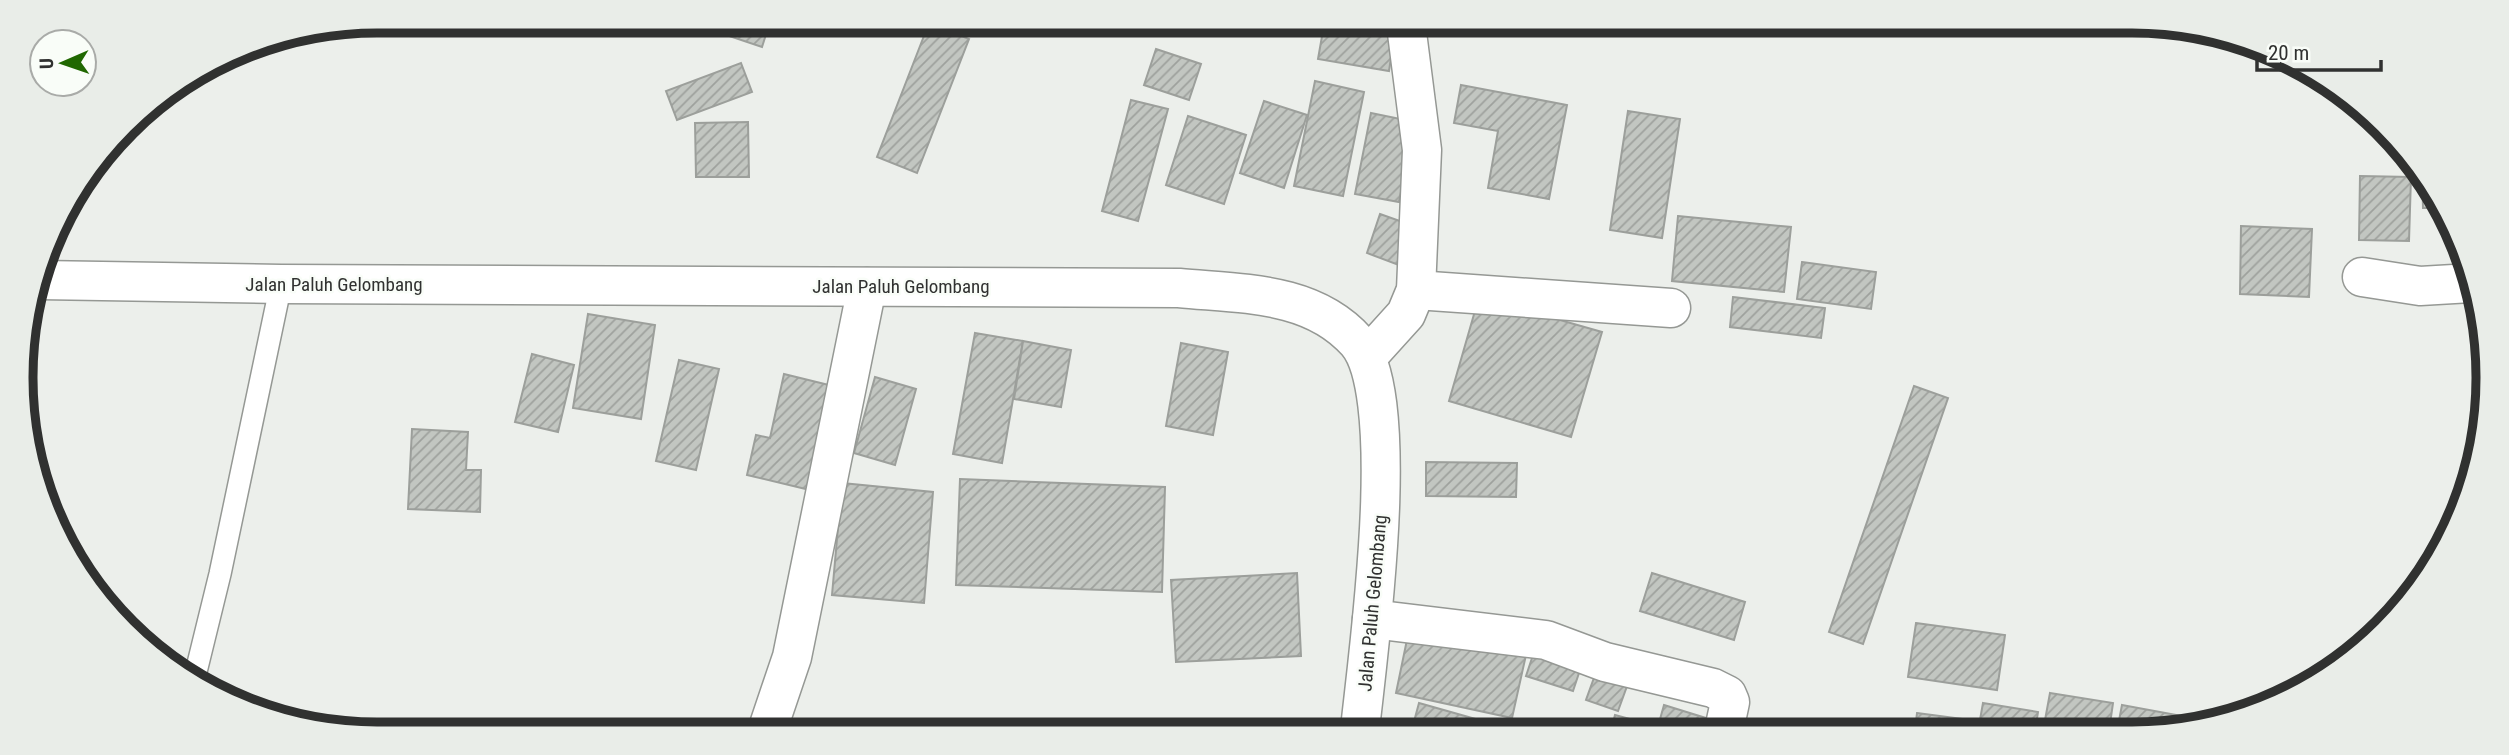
<svg xmlns="http://www.w3.org/2000/svg" width="2509" height="755" font-family="'Roboto Condensed',sans-serif">
  <style>
    .building { fill: url(#building-hatch); stroke: #9c9f9b; stroke-width: 2 }
    .lines { fill: none; stroke-linecap: round; stroke-linejoin: round }
    .service-casing { stroke: #959894; stroke-width: 24 }
    .minor-casing { stroke: #959894; stroke-width: 41 }
    .tertiary-casing { stroke: #959894; stroke-width: 41 }
    .service { stroke: #fff; stroke-width: 21 }
    .minor { stroke: #fff; stroke-width: 38 }
    .tertiary { stroke: #fff; stroke-width: 38 }
    .labels { text-anchor: middle; stroke-width: 5; stroke-linejoin: round; paint-order: stroke }
    .street-label { font-size: 19px; fill: #303130; stroke: #f9fdf8 }
    .rim { fill: none; stroke: #303130; stroke-width: 9 }
  </style>
  <defs>
    <pattern id="building-hatch" width="6" height="6" patternUnits="userSpaceOnUse" patternTransform="scale(1.75)"><rect width="6" height="6" fill="#c2c6c1"/><path d="M-1 1l2-2M0 6l6-6M5 7l2-2" fill="none" stroke="#9ea19d"/></pattern>
  </defs>
  <rect width="100%" height="100%" fill="#ecefeb"/>
  <g class="building">
    <path d="M704 22H770L762 47 702 27Z"/>
    <path d="M929 23 969 39 917 173 877 157Z"/>
    <path d="M1324 25H1396L1389 71 1318 59Z"/>
    <path d="M1156 49 1201 64 1189 100 1144 85Z"/>
    <path d="M741 63 752 92 677 120 666 91Z"/>
    <path d="M1315 81 1364 92 1343 196 1294 186Z"/>
    <path d="M1461 85 1567 105 1549 199 1488 188 1498 131 1454 123Z"/>
    <path d="M1131 100 1168 109 1138 221 1102 211Z"/>
    <path d="M1264 101 1307 115 1284 188 1240 173Z"/>
    <path d="M1628 111 1680 119 1662 238 1610 230Z"/>
    <path d="M1371 113 1415 122 1399 202 1355 194Z"/>
    <path d="M1188 116 1246 135 1224 204 1166 185Z"/>
    <path d="M748 122 749 177H696L695 123Z"/>
    <path d="M2422 175 2428 180 2440 208H2423Z"/>
    <path d="M2360 176 2411 177 2409 241 2359 240Z"/>
    <path d="M1380 214 1417 227 1404 267 1367 253Z"/>
    <path d="M1678 216 1791 227 1784 292 1672 281Z"/>
    <path d="M2241 226 2312 229 2309 297 2240 294Z"/>
    <path d="M1802 262 1876 272 1871 309 1797 299Z"/>
    <path d="M1479 297 1602 332 1571 437 1449 401Z"/>
    <path d="M1733 297 1825 308 1821 338 1730 327Z"/>
    <path d="M588 314 655 325 641 419 573 408Z"/>
    <path d="M975 333 1023 341 1002 463 953 454Z"/>
    <path d="M1023 341 1071 350 1061 407 1014 399Z"/>
    <path d="M1181 343 1228 352 1213 435 1166 426Z"/>
    <path d="M532 354 574 365 558 432 515 422Z"/>
    <path d="M679 360 719 369 696 470 656 461Z"/>
    <path d="M784 374 837 387 814 491 747 475 756 435 770 438Z"/>
    <path d="M875 377 916 389 895 465 854 453Z"/>
    <path d="M1914 386 1948 398 1863 644 1829 632Z"/>
    <path d="M412 429 468 432 466 470H481L480 512 408 509Z"/>
    <path d="M1426 462 1517 463 1516 497 1426 496Z"/>
    <path d="M960 479 1165 487 1162 592 956 585Z"/>
    <path d="M842 483 933 492 924 603 832 595Z"/>
    <path d="M1297 573 1301 656 1176 662 1171 580Z"/>
    <path d="M1652 573 1745 602 1734 640 1640 611Z"/>
    <path d="M1916 623 2005 635 1997 690 1908 677Z"/>
    <path d="M1409 630 1526 655 1512 718 1396 693Z"/>
    <path d="M1537 643 1584 658 1573 691 1526 676Z"/>
    <path d="M1599 664 1631 675 1618 711 1586 700Z"/>
    <path d="M2050 693 2113 703 2109 731H2043Z"/>
    <path d="M1419 703 1479 720 1476 730 1412 729Z"/>
    <path d="M1983 703 2038 712 2035 731H1978Z"/>
    <path d="M1664 705 1722 723 1720 730H1657Z"/>
    <path d="M2122 705 2182 716 2179 731H2117Z"/>
    <path d="M1917 713 1971 720 1969 731 1915 730Z"/>
    <path d="M1615 715 1652 725 1651 730H1611Z"/>
    <path d="M1275 720V729H1230V722Z"/>
    <path d="M1863 723 1915 730H1861Z"/>
  </g>
  <g class="lines">
    <defs>
      <path id="service" d="M194 680 220 574 281 284"/>
      <g id="minor">
        <path d="M2362 277 2420 286 2471 283"/>
        <path d="M1416 290 1671 308"/>
        <path d="M1368 356 1406 314 1416 290 1422 150 1406 25"/>
        <path d="M1372 619 1546 640 1605 662 1713 688 1727 695 1730 702 1724 730"/>
        <path d="M768 728 792 657 867 287"/>
      </g>
      <path id="tertiary" d="M40 280 281 284 1179 288C1241 294 1312 291 1357 342 1404 397 1368 653 1360 729"/>
    </defs>
    <use href="#service" class="service-casing"/>
    <use href="#minor" class="minor-casing"/>
    <use href="#tertiary" class="tertiary-casing"/>
    <use href="#service" class="service"/>
    <use href="#minor" class="minor"/>
    <use href="#tertiary" class="tertiary"/>
  </g>
  <g class="labels">
    <g class="street-label">
      <text x="334" y="291">Jalan Paluh Gelombang</text>
      <text x="901" y="293">Jalan Paluh Gelombang</text>
      <text transform="translate(1372 603) rotate(-85)" y="7">Jalan Paluh Gelombang</text>
    </g>
  </g>
  <path d="M0 0H2509V755H0ZM377 33H2132A344 344 0 0 1 2476 377V378A344 344 0 0 1 2132 722H377A344 344 0 0 1 33 378V377A344 344 0 0 1 377 33Z" fill="#e9ede8" fill-rule="evenodd"/>
  <path class="rim" d="M377 33H2132A344 344 0 0 1 2476 377V378A344 344 0 0 1 2132 722H377A344 344 0 0 1 33 378V377A344 344 0 0 1 377 33Z"/>
  <g transform="translate(63 63) rotate(268)"><circle r="33" fill="#f9fdf8" stroke="#a9aba8" stroke-width="2"/>
  <path d="M0-5L12 26L0 18L-12 26Z" fill="#206801"/>
  <text y="-10" font-size="19" font-weight="bold" text-anchor="middle" fill="#303130">U</text>
  </g>
  <path d="M2257 60v10h124v-10" fill="none" stroke="#303130" stroke-width="3.5"/>
  <text x="2268" y="60" font-size="21" fill="#303130" stroke="#f9fdf8" stroke-width="5" paint-order="stroke">20 m</text>
</svg>
